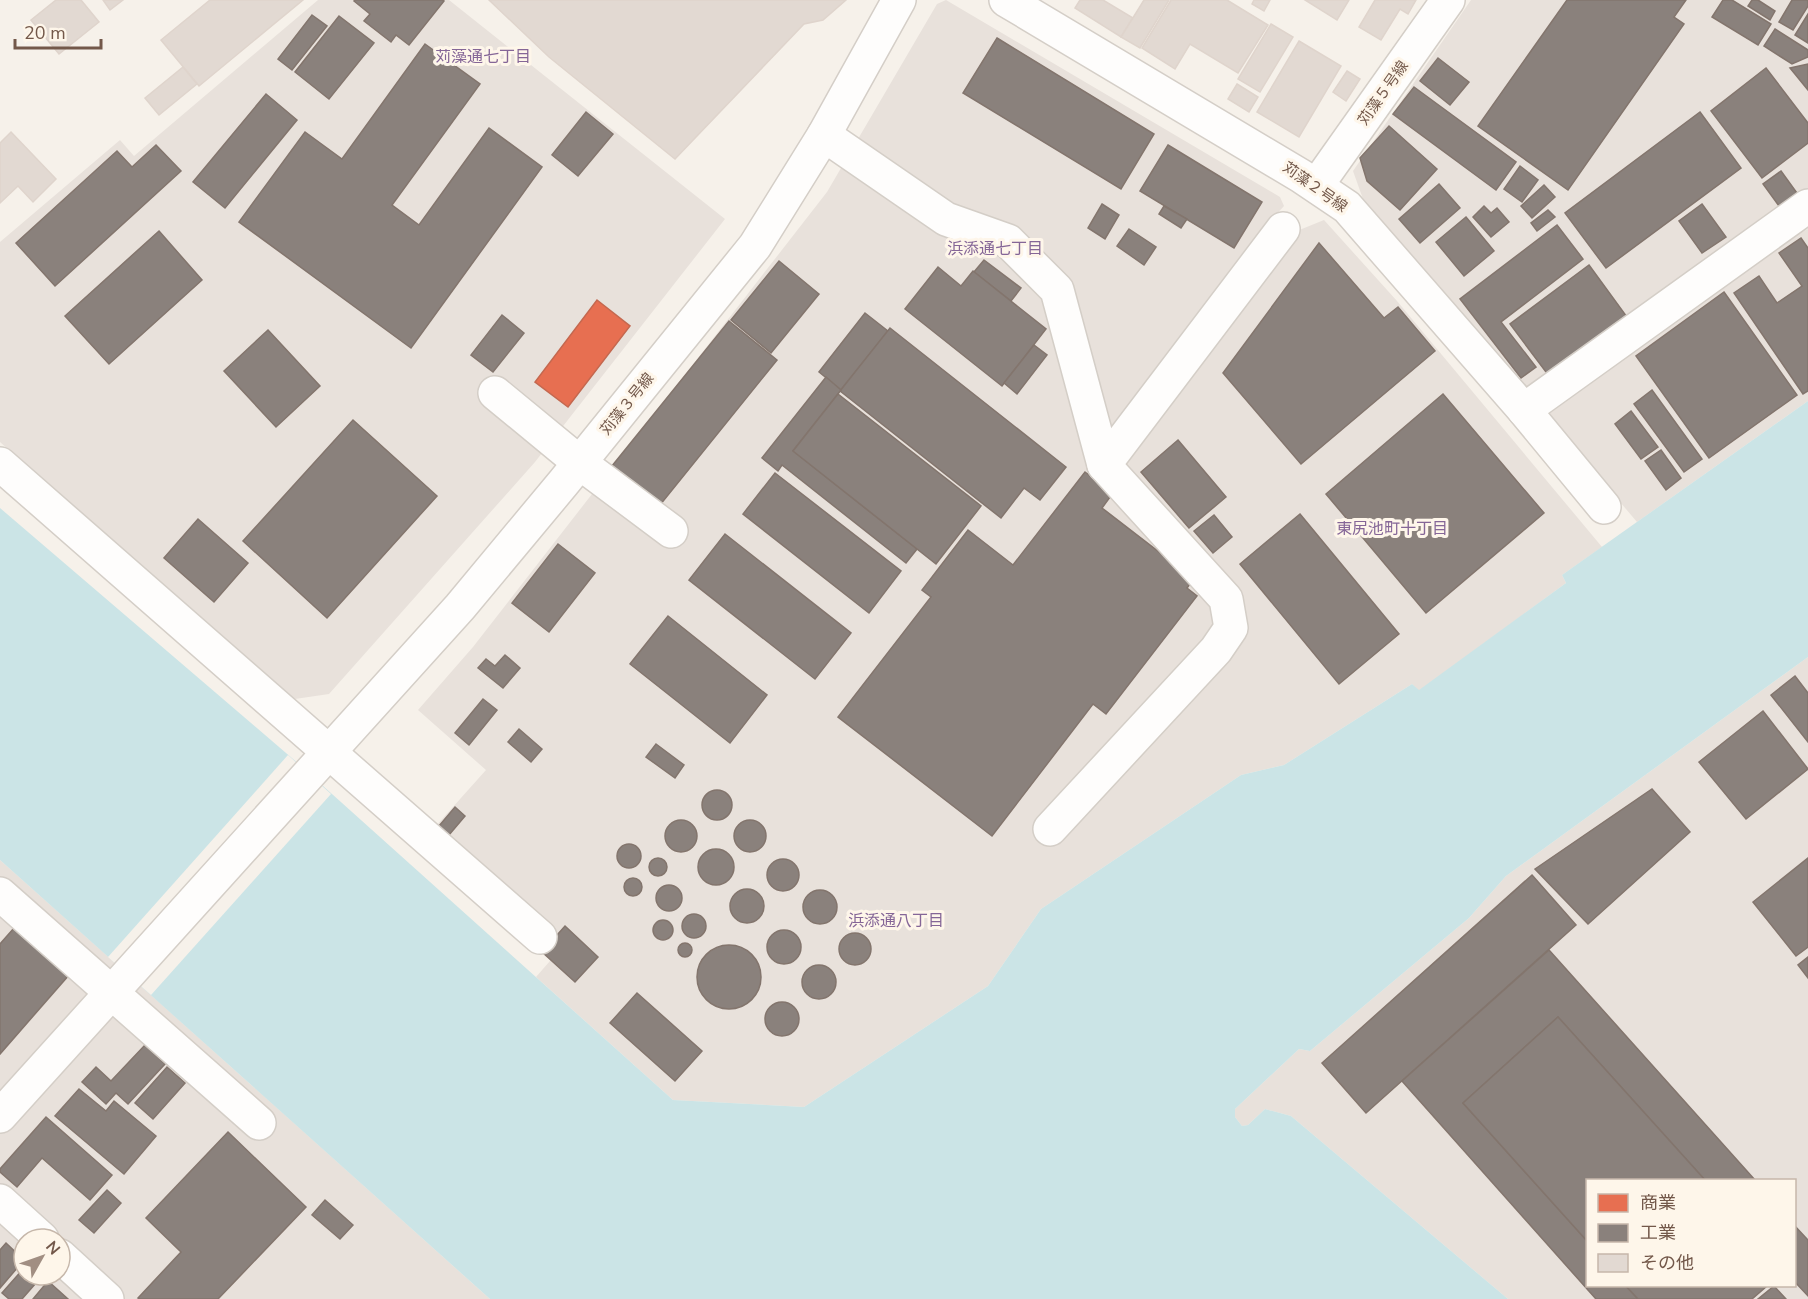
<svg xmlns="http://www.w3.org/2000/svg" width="1808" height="1299" font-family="'Nunito Sans','Noto Sans JP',sans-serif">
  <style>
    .industrial { fill: #e8e1db; fill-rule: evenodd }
    .water { fill: #cbe4e6 }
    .pier { fill: #f6f1ea }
    .shops { fill: #e76f51; stroke: #c4684f; stroke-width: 1.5 }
    .industry { fill: #8a817c; stroke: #83756d; stroke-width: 1.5 }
    .building { fill: #e2d9d2; stroke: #dfd4cc; stroke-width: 1.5 }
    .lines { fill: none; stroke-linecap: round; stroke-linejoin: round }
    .minor-casing { stroke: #d4cec7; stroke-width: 36 }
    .minor { stroke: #fefdfc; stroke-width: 33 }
    .labels { text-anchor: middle; stroke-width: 6; stroke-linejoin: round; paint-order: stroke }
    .street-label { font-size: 15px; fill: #73584a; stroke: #fef6ea }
    .neighbourhood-label { font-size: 16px; fill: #856697; stroke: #fef6ea }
  </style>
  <rect width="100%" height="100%" fill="#f6f1ea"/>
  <g class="industrial">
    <path d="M318 0H449L725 219 535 462 329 694 288 700 0 442V242L120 140 134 156Z"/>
    <path d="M946 0 1280 197 1284 206 1273 218 1292 233 1324 220 1397 301 1602 547 1562 575 1566 583 1419 691 1412 684 1284 765 1241 775 1041 909 988 986 804 1107 673 1100 536 977 563 946 435 827 486 770 418 710 473 647 827 192 937 4Z"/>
    <path d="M1471 0H1808V188L1784 206 1802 232 1808 229V401L1637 522 1363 199 1353 171Z"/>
    <path d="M1808 657V1299H1508L1291 1116 1265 1109 1248 1125 1242 1126 1235 1117V1109L1299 1049 1310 1051 1469 918 1506 876ZM1588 1180H1794V1286H1588Z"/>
    <path d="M0 860 151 995 490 1299H0ZM24 1239H60V1275H24Z"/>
  </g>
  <path class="water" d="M1808 401V657L1506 876 1469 918 1310 1051 1299 1049 1235 1109V1117L1242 1126 1248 1125 1265 1109 1291 1116 1508 1299H490L0 860V508L293 759 673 1100 804 1107 988 986 1041 909 1241 775 1284 765 1412 684 1419 690 1566 583 1562 575Z"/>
  <path class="pier" d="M288 755 331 794 151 995 108 957Z"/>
  <path class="shops" d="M597 300 630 326 568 407 535 382Z"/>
  <g class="industry">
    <path d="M355 0H442L444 1 409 45 396 35 391 42 364 21 370 14 354 1Z"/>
    <path d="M1567 0H1686L1674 17 1684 24 1568 190 1478 126Z"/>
    <path d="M1723 0H1732L1771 24 1758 45 1712 17Z"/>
    <path d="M1752 0H1758L1775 11 1770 20 1748 6Z"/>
    <path d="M1792 0H1808V6L1793 30 1779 22Z"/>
    <path d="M1808 14V43L1795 35Z"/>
    <path d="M312 15 327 26 292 70 278 59Z"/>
    <path d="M339 16 374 43 329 99 295 72Z"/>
    <path d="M1775 29 1808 50V57L1792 64 1764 46Z"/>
    <path d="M997 38 1154 134 1121 189 963 93Z"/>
    <path d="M425 44 480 84 392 205 419 225 489 128 542 167 411 348 239 222 305 132 342 159Z"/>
    <path d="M1438 58 1469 82 1450 105 1420 81Z"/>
    <path d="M1808 64V90L1790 68Z"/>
    <path d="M1766 68 1808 123V143L1762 178 1711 111Z"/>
    <path d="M1414 87 1516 162 1496 190 1393 114Z"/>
    <path d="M266 94 297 120 225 208 193 182Z"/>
    <path d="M586 112 613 134 578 176 552 155Z"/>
    <path d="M1700 112 1741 168 1606 268 1565 213Z"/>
    <path d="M1389 126 1437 169 1400 210 1367 181 1360 158Z"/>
    <path d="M156 145 181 171 55 286 16 243 117 151 132 167Z"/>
    <path d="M1168 145 1262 202 1234 248 1140 191Z"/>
    <path d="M1520 166 1538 180 1522 202 1504 189Z"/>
    <path d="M1781 171 1797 193 1779 206 1763 184Z"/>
    <path d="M1439 184 1460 208 1420 243 1399 219Z"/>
    <path d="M1544 185 1555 197 1532 218 1521 206Z"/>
    <path d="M1102 204 1119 215 1105 239 1088 228Z"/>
    <path d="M1702 204 1726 237 1702 253 1679 221Z"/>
    <path d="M1164 206 1187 219 1181 228 1159 214Z"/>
    <path d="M1484 206 1491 213 1497 208 1509 222 1491 237 1473 217Z"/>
    <path d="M1548 210 1555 217 1537 231 1531 223Z"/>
    <path d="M1466 217 1494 251 1464 276 1436 242Z"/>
    <path d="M1557 225 1583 259 1501 322 1536 367 1521 378 1460 299Z"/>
    <path d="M1129 229 1156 247 1144 265 1117 246Z"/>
    <path d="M159 231 202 280 109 364 65 316Z"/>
    <path d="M1801 238 1808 248V391L1803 394 1734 293 1759 276 1777 303 1802 286 1779 253Z"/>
    <path d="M1319 243 1384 318 1398 307 1435 351 1301 464 1223 373Z"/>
    <path d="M984 260 1021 288 1011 301 974 272Z"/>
    <path d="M779 261 819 294 771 353 731 320Z"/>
    <path d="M1589 265 1627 317 1549 376 1510 324Z"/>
    <path d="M938 267 961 286 973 271 1046 329 1002 386 905 309Z"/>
    <path d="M1724 292 1797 395 1709 458 1636 356Z"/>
    <path d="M865 313 888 331 841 390 819 372Z"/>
    <path d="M502 315 524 333 493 372 471 355Z"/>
    <path d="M729 321 777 360 660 505 612 466Z"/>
    <path d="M890 328 1066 467 1040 500 1024 488 1001 518 840 391Z"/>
    <path d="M268 330 320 386 276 427 224 371Z"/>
    <path d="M1034 345 1047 355 1017 394 1004 383Z"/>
    <path d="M826 377 841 390 793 451 917 549 906 563 782 465 778 471 762 458Z"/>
    <path d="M1652 390 1702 459 1684 472 1634 404Z"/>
    <path d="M838 394 981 506 936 564 793 451Z"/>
    <path d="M1443 394 1544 513 1426 613 1326 494Z"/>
    <path d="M1631 411 1658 447 1641 459 1615 424Z"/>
    <path d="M353 420 437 496 327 618 243 541Z"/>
    <path d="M1178 440 1226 497 1189 528 1141 472Z"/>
    <path d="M1661 450 1681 478 1666 490 1645 461Z"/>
    <path d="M1085 472 1113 493 1102 508 1194 579 1187 588 1197 596 1106 714 1093 704 992 836 838 717 931 597 922 590 968 530 1013 565Z"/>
    <path d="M775 473 901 571 869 613 743 514Z"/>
    <path d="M1300 514 1399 634 1339 684 1240 564Z"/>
    <path d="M1214 515 1232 537 1213 553 1194 531Z"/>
    <path d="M198 519 248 563 214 602 164 558Z"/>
    <path d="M725 534 851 633 815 679 689 580Z"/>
    <path d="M558 544 595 573 549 632 512 603Z"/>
    <path d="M668 616 767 695 730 743 630 664Z"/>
    <path d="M505 655 520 668 503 688 478 668 486 659 495 666Z"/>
    <path d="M1795 676 1808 693V742L1771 695Z"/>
    <path d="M483 699 497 710 469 745 455 733Z"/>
    <path d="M1763 711 1808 769 1746 819 1699 762Z"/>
    <path d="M519 729 542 749 531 762 508 742Z"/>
    <path d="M656 744 684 765 675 778 646 757Z"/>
    <path d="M1652 789 1690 832 1588 924 1535 869Z"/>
    <circle cx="717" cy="805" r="15"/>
    <path d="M455 807 465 816 449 835 439 826Z"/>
    <circle cx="750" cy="836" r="16"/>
    <circle cx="681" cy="836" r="16"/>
    <circle cx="629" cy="856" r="12"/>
    <circle cx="716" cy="867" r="18"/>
    <circle cx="658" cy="867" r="9"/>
    <path d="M1808 858V947L1796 956 1753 902Z"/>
    <circle cx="783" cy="875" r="16"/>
    <path d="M1532 875 1576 925 1366 1113 1322 1063Z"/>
    <circle cx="633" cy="887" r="9"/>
    <circle cx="669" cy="898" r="13"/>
    <circle cx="747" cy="906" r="17"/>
    <circle cx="820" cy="907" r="17"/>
    <circle cx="694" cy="926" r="12"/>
    <circle cx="663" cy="930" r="10"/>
    <path d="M565 926 598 957 575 982 542 952Z"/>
    <path d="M14 928 69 975 0 1054V944Z"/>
    <circle cx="784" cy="947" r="17"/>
    <circle cx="855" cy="949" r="16"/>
    <circle cx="685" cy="950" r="7"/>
    <circle cx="729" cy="977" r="32"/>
    <path d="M1549 950 1755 1180H1705L1558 1017 1463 1103 1588 1242V1286H1626L1638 1299H1596L1402 1081Z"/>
    <path d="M1808 957V978L1798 965Z"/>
    <circle cx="819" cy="982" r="17"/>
    <path d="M637 993 702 1051 675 1081 610 1023Z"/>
    <circle cx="782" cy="1019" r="17"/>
    <path d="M1558 1017 1705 1180H1588V1242L1463 1103Z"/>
    <path d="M145 1045 165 1064 128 1104 116 1093 106 1104 82 1082 96 1067 111 1081Z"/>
    <path d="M167 1067 185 1083 153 1119 135 1103Z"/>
    <path d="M79 1089 106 1111 114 1101 156 1136 124 1174 55 1116Z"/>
    <path d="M46 1117 112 1175 90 1200 42 1158 17 1187 0 1172V1169Z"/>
    <path d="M228 1132 306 1207 218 1299H140L138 1298 181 1252 146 1218Z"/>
    <path d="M107 1190 121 1203 94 1233 79 1220Z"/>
    <path d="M325 1200 353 1225 340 1239 312 1215Z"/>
    <path d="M1794 1225 1808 1240V1296L1794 1281Z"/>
    <path d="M6 1243 24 1260 0 1288V1250Z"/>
    <path d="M24 1268V1275H43L22 1299H9L2 1293Z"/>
    <path d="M48 1281 68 1299H33Z"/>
    <path d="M1626 1286H1767L1752 1299H1638Z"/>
    <path d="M1774 1286 1786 1299H1758Z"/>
  </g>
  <g class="building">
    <path d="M56 0H81L99 22 59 54 31 20Z"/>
    <path d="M103 0H123L110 10Z"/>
    <path d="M210 0H303L199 86 161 40Z"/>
    <path d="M489 0H846L823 20 804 24 675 159 549 57Z"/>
    <path d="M1080 0H1103L1133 18 1121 37 1075 8Z"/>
    <path d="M1144 0H1169L1140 48 1121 37Z"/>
    <path d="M1171 0H1227L1268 25 1238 73 1190 44 1175 69 1142 48Z"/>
    <path d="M1254 0H1270L1264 11 1252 4Z"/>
    <path d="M1305 0H1349L1337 20Z"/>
    <path d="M1375 0H1416L1408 14 1400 9 1381 40 1359 27Z"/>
    <path d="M1271 24 1293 37 1260 92 1238 79Z"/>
    <path d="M1299 41 1341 66 1299 137 1257 112Z"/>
    <path d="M183 67 197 84 159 115 145 98Z"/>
    <path d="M1347 71 1360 79 1346 101 1333 92Z"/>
    <path d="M1237 84 1258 97 1249 112 1228 99Z"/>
    <path d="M11 132 56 179 33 202 18 186 0 203V143Z"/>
  </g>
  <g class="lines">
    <defs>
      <g id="minor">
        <path d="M1006 0 1301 176 1347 207 1524 410 1604 507"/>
        <path d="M824 135 946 219 1008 241 1057 290 1104 465 1226 599 1231 628 1216 650 1050 829"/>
        <path d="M1317 185 1448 0"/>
        <path d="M495 393 580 463 671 531"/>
        <path d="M1524 410 1808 206"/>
        <path d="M0 464 540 937"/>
        <path d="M1104 465 1283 229"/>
        <path d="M0 894 259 1123"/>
        <path d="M0 1116 460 607 564 482 755 246 824 135 899 0"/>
        <path d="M0 1201 42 1239"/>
        <path d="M60 1256 107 1299"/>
      </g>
    </defs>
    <use href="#minor" class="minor-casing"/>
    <use href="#minor" class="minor"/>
  </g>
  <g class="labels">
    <g class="street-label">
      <text transform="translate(1383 93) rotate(-55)" y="5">苅藻５号線</text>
      <text transform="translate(1315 187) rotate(35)" y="5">苅藻２号線</text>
      <text transform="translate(627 404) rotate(-51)" y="5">苅藻３号線</text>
    </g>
    <g class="neighbourhood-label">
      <text x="483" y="62">苅藻通七丁目</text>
      <text x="995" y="254">浜添通七丁目</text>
      <text x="1392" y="534">東尻池町十丁目</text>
      <text x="896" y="926">浜添通八丁目</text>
    </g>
  </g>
  <rect x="1586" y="1179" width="210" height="108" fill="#fef6ea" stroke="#c6b7aa" stroke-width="1.5"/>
  <rect x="1598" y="1194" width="30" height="18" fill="#e76f51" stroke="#c6b7aa" stroke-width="1.5"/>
  <text x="1640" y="1209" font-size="18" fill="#73584a">商業</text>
  <rect x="1598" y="1224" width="30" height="18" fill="#8a817c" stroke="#c6b7aa" stroke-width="1.5"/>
  <text x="1640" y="1239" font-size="18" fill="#73584a">工業</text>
  <rect x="1598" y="1254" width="30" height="18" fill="#e2d9d2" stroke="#c6b7aa" stroke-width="1.5"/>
  <text x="1640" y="1269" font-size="18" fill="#73584a">その他</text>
  <g transform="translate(42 1257) rotate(50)"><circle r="28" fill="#fef6ea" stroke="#c6b7aa" stroke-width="1.5"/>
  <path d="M0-4.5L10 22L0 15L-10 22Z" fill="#a18e82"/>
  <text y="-9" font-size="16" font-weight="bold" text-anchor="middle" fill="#73584a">N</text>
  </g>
  <path d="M15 39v9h86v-9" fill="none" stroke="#73584a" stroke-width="3"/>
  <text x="24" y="39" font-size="18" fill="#73584a" stroke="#fef6ea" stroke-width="4.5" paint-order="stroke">20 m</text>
</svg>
